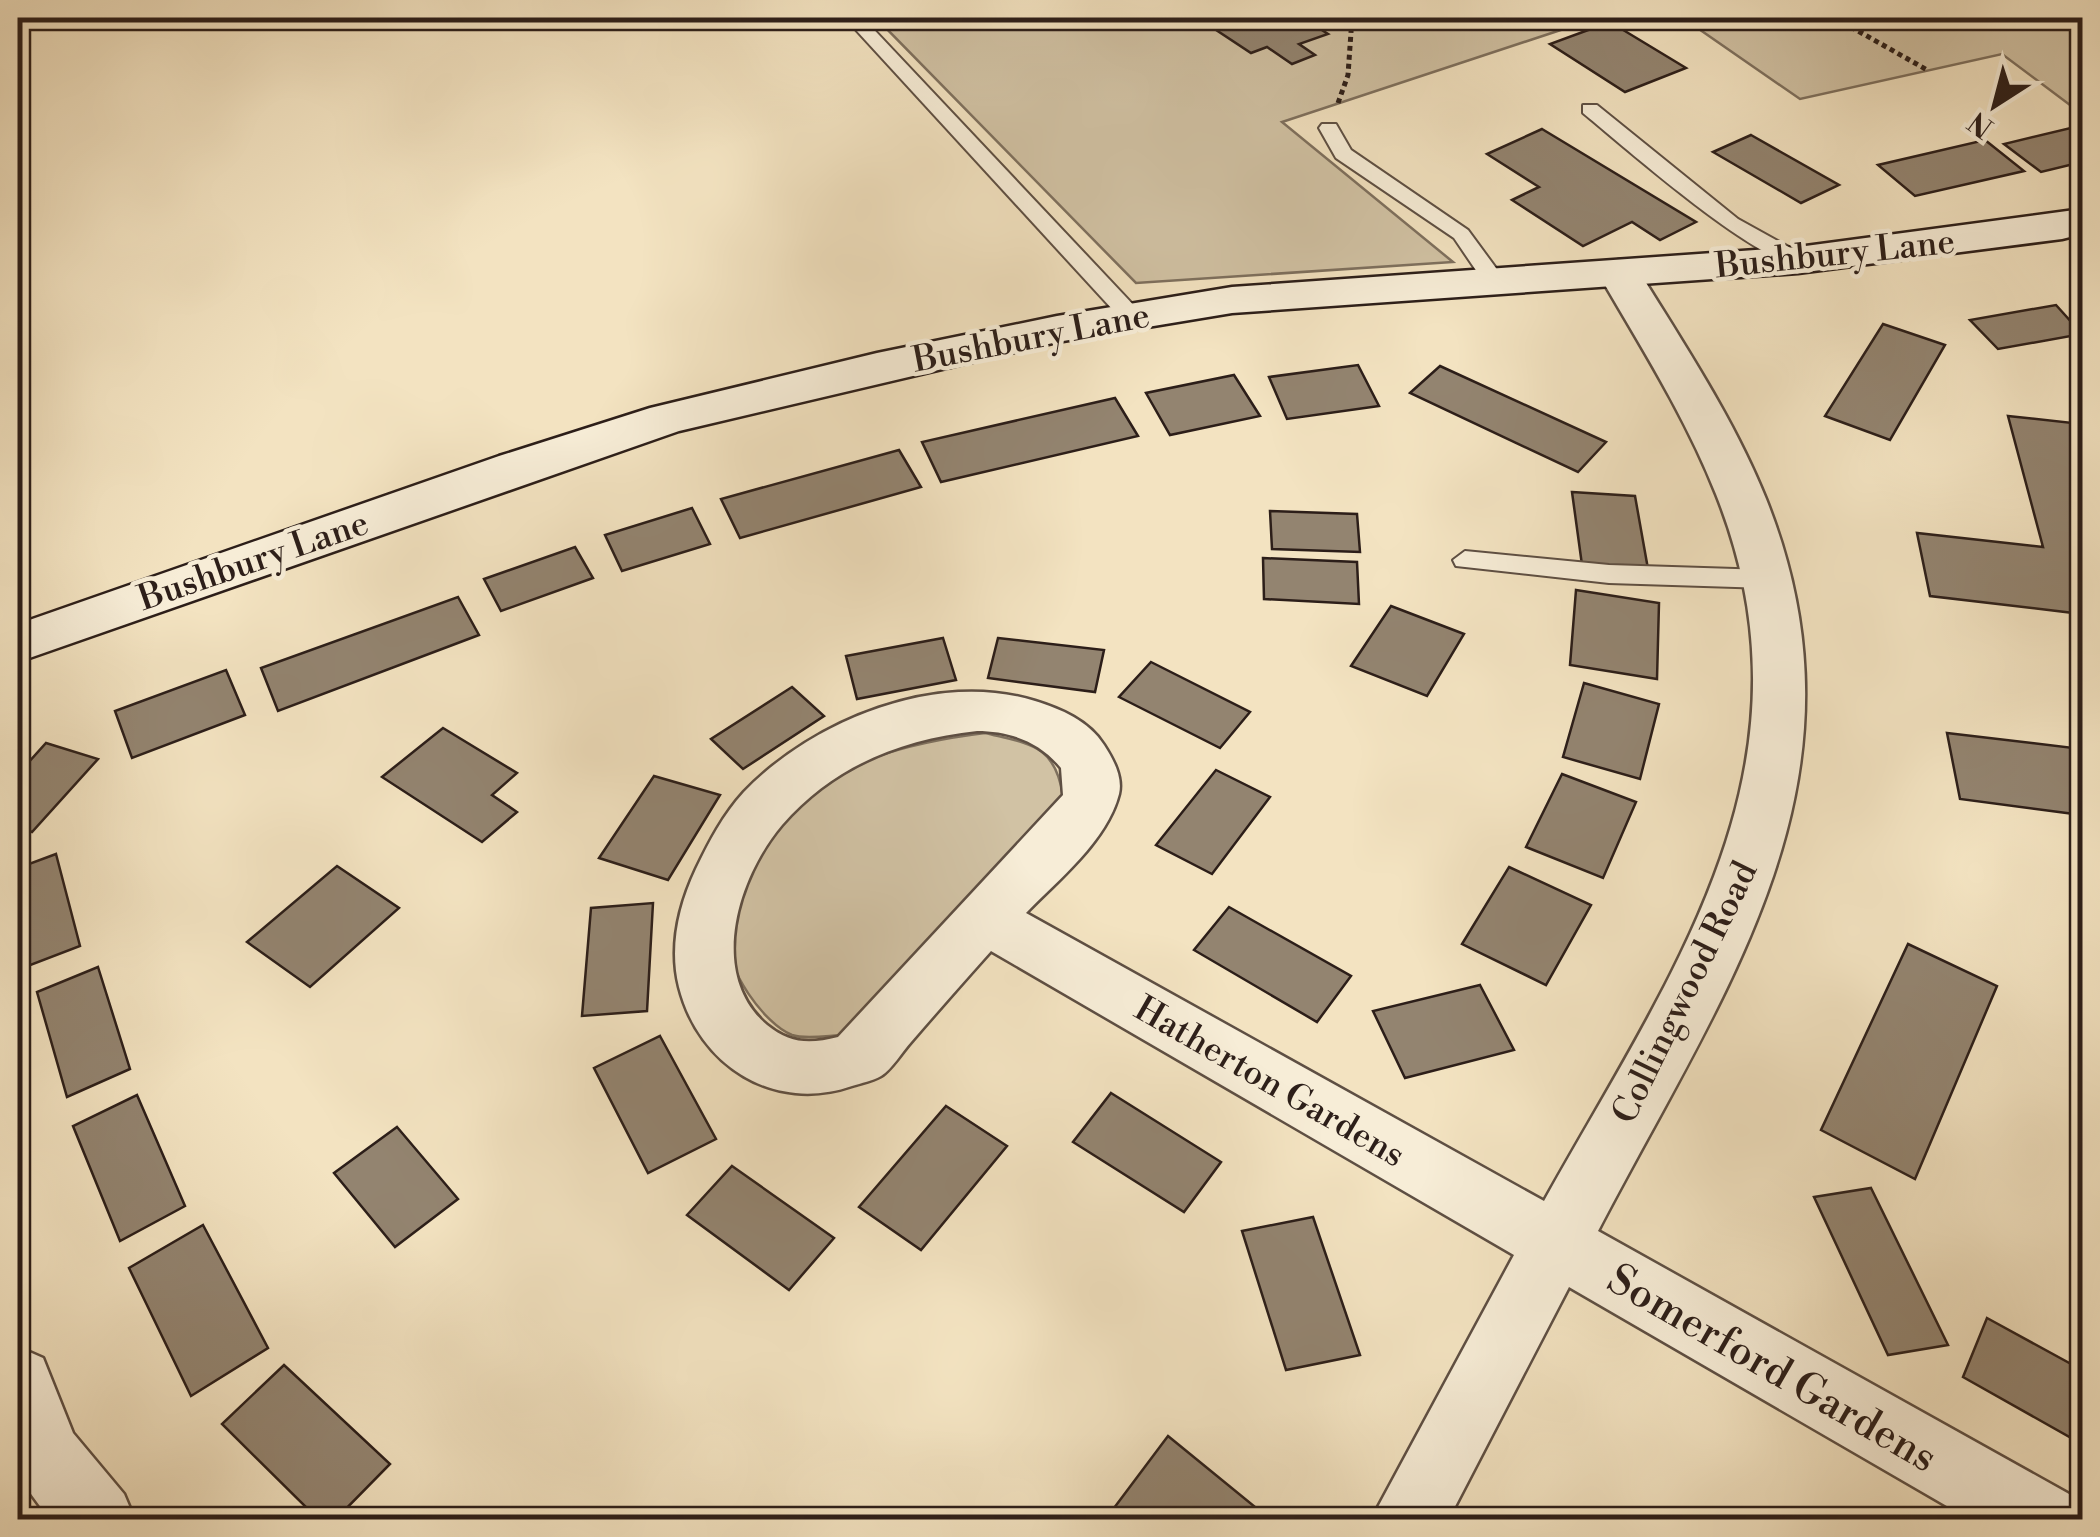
<svg xmlns="http://www.w3.org/2000/svg" width="2100" height="1537" font-family="'Libre Bodoni',serif">
  <style>
    .green { fill: #d1c2a4; stroke: #7e705e; stroke-width: 2.5 }
    .building { fill: #938470; stroke: #2c1e19; stroke-width: 2.5 }
    .lines { fill: none; stroke-linecap: round; stroke-linejoin: round }
    .lane-casing { stroke: #5e4f43; stroke-width: 4 }
    .street-casing { stroke: #5e4f43; stroke-width: 5 }
    .secondary-casing { stroke: #2c1e19; stroke-width: 5 }
    .path { stroke: #2c1e19; stroke-width: 5; stroke-dasharray: 5 4; stroke-linecap: butt }
    .lane { fill: #f7edd7; fill-rule: evenodd }
    .street { fill: #f7edd7; fill-rule: evenodd }
    .secondary { fill: #f7edd7; fill-rule: evenodd }
    .labels { text-anchor: middle; stroke-width: 9; stroke-linejoin: round; paint-order: stroke }
    .street-label { font-size: 35px; fill: #2c1e19; stroke: #f7edd7 }
    .near-street-label { font-size: 42px; fill: #2c1e19; stroke: #f7edd7 }
  </style>
  <rect width="100%" height="100%" fill="#f3e3c1"/>
  <filter id="stains"><feTurbulence type="fractalNoise" baseFrequency=".002" numOctaves="4"/><feColorMatrix values="0 0 0 0 .2 0 0 0 0 .09 0 0 0 0 .02 0 0 0 .5 -.17"/></filter>
  <radialGradient id="worn" r=".72"><stop offset=".6" stop-color="#630" stop-opacity="0"/><stop offset="1" stop-color="#630" stop-opacity=".3"/></radialGradient>
  <g class="green">
    <path d="M876 18H1597L1282 122 1453 262 1136 283Z"/>
    <path d="M1683 18H2082V114L2002 54 1800 99Z"/>
    <path d="M985 733C1030 744 1055 744 1063 796L846 1035C831 1035 806 1040 792 1035 764 1024 725 968 728 938 732 907 758 842 779 820 831 761 911 742 985 733Z"/>
  </g>
  <g class="building">
    <path d="M1198 18H1303L1328 34 1299 44 1315 55 1292 64 1267 47 1251 53Z"/>
    <path d="M1610 22 1686 68 1625 92 1550 44Z"/>
    <path d="M2079 126 2082 162 2041 172 2004 144Z"/>
    <path d="M1542 129 1696 222 1660 240 1632 222 1583 246 1512 200 1539 187 1487 154Z"/>
    <path d="M1751 135 1839 185 1801 203 1713 152Z"/>
    <path d="M1985 140 2024 171 1915 196 1878 165Z"/>
    <path d="M2056 305 2082 334 1998 349 1970 320Z"/>
    <path d="M1883 324 1945 345 1890 440 1825 416Z"/>
    <path d="M1358 365 1379 406 1287 419 1269 377Z"/>
    <path d="M1440 366 1606 442 1578 472 1410 393Z"/>
    <path d="M1234 375 1260 416 1170 435 1146 393Z"/>
    <path d="M1115 398 1138 436 941 482 922 442Z"/>
    <path d="M2008 416 2082 424V614L1930 596 1917 533 2043 547Z"/>
    <path d="M899 450 921 487 740 538 721 499Z"/>
    <path d="M1572 492 1635 496 1648 569 1582 565Z"/>
    <path d="M692 508 710 544 622 571 605 535Z"/>
    <path d="M1270 511 1357 514 1360 552 1272 549Z"/>
    <path d="M575 547 593 578 501 611 484 579Z"/>
    <path d="M1263 558 1357 562 1359 604 1264 599Z"/>
    <path d="M1576 590 1659 603 1657 679 1570 665Z"/>
    <path d="M458 597 479 635 278 711 261 668Z"/>
    <path d="M1391 606 1464 634 1427 696 1351 666Z"/>
    <path d="M943 638 956 680 857 699 846 656Z"/>
    <path d="M998 638 1104 650 1095 692 988 678Z"/>
    <path d="M1151 662 1250 712 1220 748 1119 697Z"/>
    <path d="M226 670 245 715 132 758 115 711Z"/>
    <path d="M1584 683 1659 704 1640 779 1563 757Z"/>
    <path d="M792 687 824 716 743 769 711 739Z"/>
    <path d="M443 728 517 773 492 795 517 812 482 842 382 777Z"/>
    <path d="M1947 733 2082 749V815L1960 799Z"/>
    <path d="M46 743 98 759 32 832 18 827V774Z"/>
    <path d="M1216 770 1270 797 1212 874 1156 845Z"/>
    <path d="M1562 774 1636 802 1603 878 1526 847Z"/>
    <path d="M654 776 720 795 668 880 599 858Z"/>
    <path d="M56 854 80 946 20 969 18 868Z"/>
    <path d="M337 866 399 908 310 987 247 942Z"/>
    <path d="M1509 867 1591 905 1546 985 1462 944Z"/>
    <path d="M653 903 647 1011 582 1016 591 908Z"/>
    <path d="M1229 907 1351 976 1317 1022 1194 950Z"/>
    <path d="M1908 944 1997 986 1915 1179 1821 1130Z"/>
    <path d="M98 967 130 1069 67 1097 37 992Z"/>
    <path d="M1480 985 1514 1050 1405 1078 1373 1011Z"/>
    <path d="M660 1036 716 1139 648 1173 594 1068Z"/>
    <path d="M1111 1093 1221 1162 1184 1212 1073 1142Z"/>
    <path d="M137 1095 185 1206 120 1241 73 1126Z"/>
    <path d="M946 1106 1007 1146 921 1250 859 1207Z"/>
    <path d="M397 1127 458 1199 395 1247 334 1173Z"/>
    <path d="M732 1166 834 1238 789 1290 687 1215Z"/>
    <path d="M1871 1188 1948 1345 1888 1355 1814 1197Z"/>
    <path d="M1313 1217 1360 1355 1286 1370 1242 1231Z"/>
    <path d="M203 1225 268 1348 191 1396 129 1268Z"/>
    <path d="M1987 1318 2082 1370V1444L1963 1377Z"/>
    <path d="M284 1365 390 1464 335 1520H319L222 1424Z"/>
    <path d="M1168 1436 1271 1520H1105Z"/>
  </g>
  <g class="lines">
    <defs>
      <g id="lane">
        <path d="M845 18H863L1140 312V322H1124Z"/>
        <path d="M1583 105H1597L1738 219 1805 256V264C1767 274 1619 142 1583 113Z"/>
        <path d="M1322 124H1336L1351 150 1468 230 1507 283 1504 288H1488L1454 238 1336 158 1319 128Z"/>
        <path d="M1465 551 1609 565 1767 570 1780 579 1767 588 1609 583 1456 566 1453 560Z"/>
      </g>
      <g id="street">
        <path d="M1619 260 1634 264 1640 273C1685 346 1734 419 1766 499 1879 782 1724 989 1598 1231L2069 1494 2080 1520H1971L1569 1287 1448 1520H1371L1514 1255 991 951C964 981 937 1012 911 1042 902 1052 892 1069 881 1076 873 1081 861 1083 852 1086 774 1113 699 1066 679 987 669 947 679 905 696 869 709 842 723 815 744 792 813 720 937 670 1035 701 1061 709 1089 721 1104 745 1113 759 1123 777 1119 794 1107 841 1058 880 1026 913L1544 1201C1671 973 1825 767 1716 494 1685 416 1640 345 1598 273L1604 264ZM977 731C1010 731 1040 742 1061 768L1063 795 838 1037C810 1044 790 1044 767 1025 707 974 738 877 782 825 833 766 902 739 977 731Z"/>
        <path d="M18 1347 43 1358 73 1433 124 1494 135 1520H50L18 1476Z"/>
      </g>
      <path id="secondary" d="M2082 209V234L2062 239 1798 273 1232 313 1057 342 679 431 18 662V624L499 456 650 408 877 353 1057 316 1232 287 1798 247Z"/>
    </defs>
    <use href="#lane" class="lane-casing"/>
    <use href="#street" class="street-casing"/>
    <use href="#secondary" class="secondary-casing"/>
    <g class="path">
      <path d="M1835 18 1929 71"/>
      <path d="M1338 103 1348 75 1352 18"/>
    </g>
    <use href="#lane" class="lane"/>
    <use href="#street" class="street"/>
    <use href="#secondary" class="secondary"/>
  </g>
  <g class="labels">
    <g class="street-label">
      <text transform="translate(1835 253) rotate(-6)" y="12">Bushbury Lane</text>
      <text transform="translate(1031 337) rotate(-11)" y="12">Bushbury Lane</text>
      <text transform="translate(253 560) rotate(-19)" y="12">Bushbury Lane</text>
      <text transform="translate(1684 992) rotate(-64)" y="12">Collingwood Road</text>
      <text transform="translate(1270 1081) rotate(30)" y="12">Hatherton Gardens</text>
    </g>
    <g class="near-street-label">
      <text transform="translate(1773 1367) rotate(30)" y="15">Somerford Gardens</text>
    </g>
  </g>
  <rect width="2100" height="1537" fill="none" stroke="#f3e3c1" stroke-width="60"/>
  <rect x="20" y="20" width="2060" height="1497" fill="none" stroke="#2c1e19" stroke-width="5"/>
  <rect x="30" y="30" width="2040" height="1477" fill="none" stroke="#2c1e19" stroke-width="2.5"/>
  <g transform="translate(1995 105) rotate(216)" stroke="#f7edd7" stroke-width="8" paint-order="stroke">
  <path d="M0-8L18 38L0 25L-18 38Z" fill="#2c1e19"/>
  <text y="-15" font-size="28" font-weight="bold" text-anchor="middle" fill="#2c1e19">N</text>
  </g>
  <rect width="100%" height="100%" filter="url(#stains)"/>
  <rect width="100%" height="100%" fill="url(#worn)"/>
</svg>
